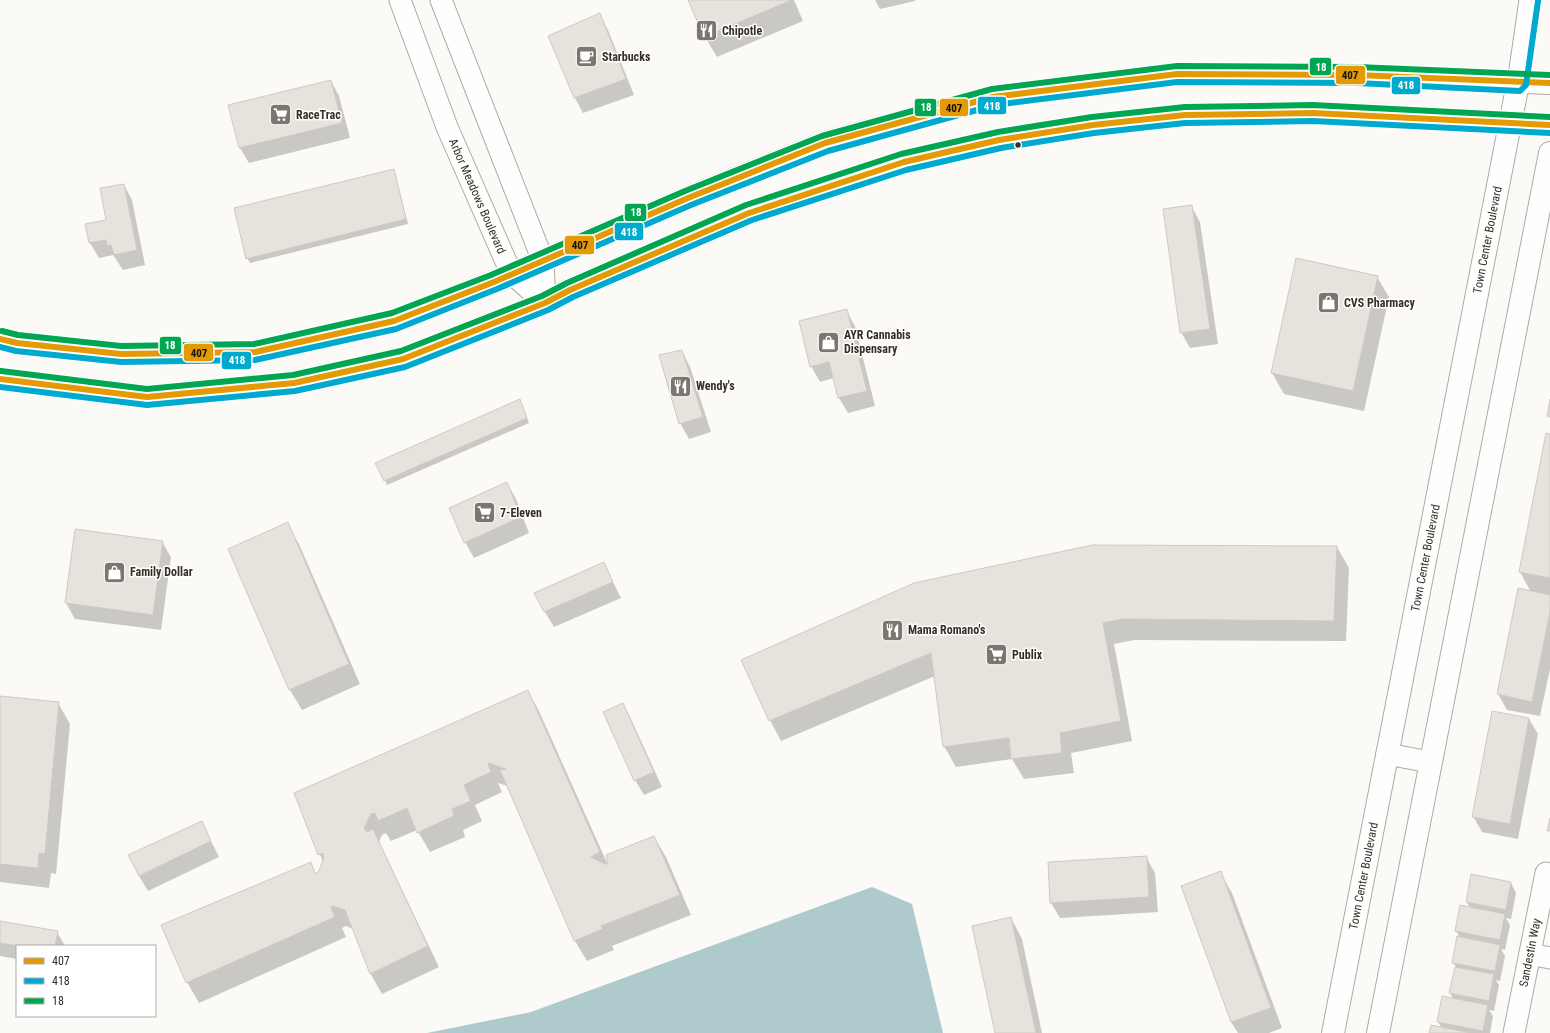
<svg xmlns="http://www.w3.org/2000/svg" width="1550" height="1033" font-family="'Roboto Condensed',sans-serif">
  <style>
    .water { fill: #aecacc }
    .shadow { fill: #0003 }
    .building { fill: #e7e3dc; stroke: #cdcac3 }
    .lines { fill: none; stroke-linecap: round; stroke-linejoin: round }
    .minor-casing { stroke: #aeaaa4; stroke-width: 23 }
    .major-casing { stroke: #aeaaa4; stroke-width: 24 }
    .minor { stroke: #fffefe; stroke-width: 21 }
    .major { stroke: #fffefe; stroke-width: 22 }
    .bus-1-casing { stroke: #fff; stroke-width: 9 }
    .bus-2-casing { stroke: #fff; stroke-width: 9 }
    .bus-3-casing { stroke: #fff; stroke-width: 9 }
    .bus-1 { stroke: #e49a04; stroke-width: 6 }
    .bus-2 { stroke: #00a9ce; stroke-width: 6 }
    .bus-3 { stroke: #00a651; stroke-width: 6 }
    .bus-dot { fill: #352f24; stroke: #fff; stroke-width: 1.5 }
    .labels { text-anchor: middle; stroke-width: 3; stroke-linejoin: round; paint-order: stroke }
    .poi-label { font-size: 12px; font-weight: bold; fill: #352f24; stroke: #fff; text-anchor: start }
    .street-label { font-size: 12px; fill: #352f24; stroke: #fff }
    .line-badge { stroke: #fff; stroke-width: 1.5 }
    .badge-label { font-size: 11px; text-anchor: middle; font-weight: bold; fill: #fff }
    .pale-badge-label { font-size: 11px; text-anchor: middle; font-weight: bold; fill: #111 }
  </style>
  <rect width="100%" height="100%" fill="#fcfaf7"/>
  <path class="water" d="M872 887 912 904 943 1033H427L531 1012Z"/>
  <g class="shadow">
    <path d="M689 0H794L803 21 717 57 705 37Z"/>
    <path d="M875 0H915V1L880 9Z"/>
    <path d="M599 14 608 30 634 95 583 113 575 98Z"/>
    <path d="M331 81 339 96 350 138 249 163 240 148 229 106Z"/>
    <path d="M394 170 408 224 250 263 247 258Z"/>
    <path d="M124 185 132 200 145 265 123 270 113 255 99 258 90 243 87 225 107 221Z"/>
    <path d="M1191 206 1200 222 1218 344 1190 348 1181 332Z"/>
    <path d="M1377 277 1389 297 1364 411 1284 394 1272 373Z"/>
    <path d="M846 310 855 326 875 406 848 413 839 398 834 378 820 382 811 366Z"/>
    <path d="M682 351 690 367 711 432 689 439 680 423Z"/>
    <path d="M520 400 529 423 387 485 385 480Z"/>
    <path d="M1550 435V669L1540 716 1507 710 1498 694 1519 589 1531 592 1520 572Z"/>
    <path d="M507 483 516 499 529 533 474 558 465 542Z"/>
    <path d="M287 524 299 544 360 684 302 710 290 690 229 550Z"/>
    <path d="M162 542 171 557 161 630 75 619 66 603Z"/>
    <path d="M1337 547 1349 568 1346 641 1134 640 1114 644 1132 741 1071 753 1074 773 1024 779 1012 759 956 767 944 746 935 676 781 741 770 720 742 661Z"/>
    <path d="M604 564 621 598 554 627 545 612Z"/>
    <path d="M528 691 539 711 608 865 654 837 666 857 691 915 612 946 614 950 587 961 575 941 508 786 498 783 502 792 475 805 482 821 463 830 465 837 430 852 417 830 391 841 386 833 382 835 379 842 439 967 382 994 370 973 353 929 346 926 342 928 346 937 199 1003 187 982 310 864 316 874 320 872 323 862 295 793Z"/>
    <path d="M0 697 58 703 70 724 56 874 51 873 49 888 0 882Z"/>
    <path d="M623 704 631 719 662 787 644 795 635 780Z"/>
    <path d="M1529 719 1538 734 1518 839 1482 832 1473 816Z"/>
    <path d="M202 823 219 857 148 891 139 876Z"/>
    <path d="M1146 857 1155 873 1158 912 1060 918 1051 903Z"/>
    <path d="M1220 873 1232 893 1282 1028 1269 1033H1238L1231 1022 1182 887Z"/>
    <path d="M1511 883 1516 893 1511 919 1506 918 1510 925 1505 950 1501 949 1505 956 1500 981 1496 980 1499 985 1494 1011 1489 1010 1493 1016 1490 1033H1430L1442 1028 1438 1022 1454 1000 1450 993 1456 967 1453 962 1460 938 1456 931 1470 908 1467 902Z"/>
    <path d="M1011 918 1022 939 1042 1033H996Z"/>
    <path d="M0 922 57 932 65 946H17V959L0 956Z"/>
  </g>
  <g class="building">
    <path d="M688 0H792L704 37Z"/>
    <path d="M600 13 626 79 574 98 548 36Z"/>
    <path d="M331 80 342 123 239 148 228 105Z"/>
    <path d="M394 169 406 219 246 259 234 208Z"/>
    <path d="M124 184 137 250 114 255 111 245 107 246 106 240 89 243 85 224 106 220 100 188Z"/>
    <path d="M1192 205 1210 329 1180 333 1163 209Z"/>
    <path d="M1296 258 1378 276 1353 391 1271 373Z"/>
    <path d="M847 309 867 391 838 398 829 362 810 367 799 321Z"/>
    <path d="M682 350 703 417 679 424 659 355Z"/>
    <path d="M520 399 527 418 384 481 375 463Z"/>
    <path d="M1550 399V417L1547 416Z"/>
    <path d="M1546 433 1550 434V578L1519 572Z"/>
    <path d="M507 482 521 517 464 543 449 508Z"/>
    <path d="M288 522 349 664 289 690 228 549Z"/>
    <path d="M75 529 163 541 153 615 65 603Z"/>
    <path d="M1092 545 1337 546 1334 621 1122 619 1103 623 1121 721 1060 733 1062 753 1011 759 1009 738 943 747 931 653 769 721 741 660 914 583Z"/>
    <path d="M604 562 613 582 544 612 534 593Z"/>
    <path d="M1518 588 1550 595V612L1532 702 1497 694Z"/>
    <path d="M528 690 600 852 591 857 605 864H608L606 855 654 836 680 895 601 926 603 929 574 941 500 770 506 769 488 763 491 772 464 785 471 801 452 809 454 816 417 833 407 808 378 821 375 813 371 814 364 828 367 832 373 829 428 946 370 974 345 910 333 906 331 907 335 917 186 983 161 925 311 862 315 874 319 871 324 857 323 853 318 855 294 793Z"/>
    <path d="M0 696 59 702 45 854 39 853 38 868 0 864Z"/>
    <path d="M623 703 654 772 634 781 603 712Z"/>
    <path d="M1492 711 1529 718 1510 824 1472 817Z"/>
    <path d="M1550 818V831H1547Z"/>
    <path d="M202 821 211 841 139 876 128 855Z"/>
    <path d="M1147 856 1149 897 1050 903 1048 862Z"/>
    <path d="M1221 871 1271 1008 1231 1022 1181 886Z"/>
    <path d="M1471 874 1511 882 1506 910 1466 902Z"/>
    <path d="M1460 905 1505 914 1500 940 1455 931Z"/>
    <path d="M1011 917 1036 1033H995L972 926Z"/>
    <path d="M0 921 58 931 55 946H20L0 943Z"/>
    <path d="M1457 936 1500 945 1495 971 1452 963Z"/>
    <path d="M1455 967 1494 974 1489 1001 1449 993Z"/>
    <path d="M1442 996 1488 1005 1483 1031 1437 1022Z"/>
    <path d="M1431 1025 1471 1033H1429Z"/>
  </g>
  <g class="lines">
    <defs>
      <g id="minor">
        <path id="s1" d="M400 0 447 127 511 273 545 303"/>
        <path d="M441 0 543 261 545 303"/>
        <path d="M1518 83 1530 0"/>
        <path d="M1387 754 1430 762"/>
        <path d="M1530 954 1550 958"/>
        <path id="s2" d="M1514 1033 1546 873"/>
      </g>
      <g id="major">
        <path d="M0 339 17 343 121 354 255 352 394 321 494 282 688 198 825 143 993 97 1177 74 1357 75 1550 83"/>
        <path d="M0 379 147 397 294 383 403 359 545 303 570 290 749 213 904 162 999 140 1093 125 1185 115 1313 113 1550 125"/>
        <path id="s3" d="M1333 1033 1518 83"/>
        <path d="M1378 1033 1550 153"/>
      </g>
    </defs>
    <use href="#minor" class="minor-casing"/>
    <use href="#major" class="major-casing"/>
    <use href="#minor" class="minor"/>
    <use href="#major" class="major"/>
    <defs>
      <g id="bus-1">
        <path d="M0 339 17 343 121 354 255 352 394 321 494 282 688 198 825 143 993 97 1177 74 1357 75 1550 83"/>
        <path d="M0 379 147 397 294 383 403 359 545 303 570 290 749 213 904 162 999 140 1093 125 1185 115 1313 113 1550 125"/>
      </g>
      <g id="bus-2">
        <path d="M0 347 16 351 121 362 255 360 396 329 497 289 691 205 828 151 995 105 1177 82 1357 83 1520 91 1526 85 1538 1"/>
        <path d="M0 387 147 405 295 391 405 367 548 310 573 297 752 220 906 170 1001 148 1094 133 1185 123 1313 121 1550 133"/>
      </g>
      <g id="bus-3">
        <path d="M2 331 18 335 121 346 254 344 392 313 491 275 685 191 822 136 992 89 1177 66 1357 67 1550 75"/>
        <path d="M1 371 147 389 293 375 401 351 542 296 567 283 746 205 901 154 998 132 1092 117 1185 107 1313 105 1550 117"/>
      </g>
    </defs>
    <use href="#bus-1" class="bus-1-casing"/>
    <use href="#bus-2" class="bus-2-casing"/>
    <use href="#bus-3" class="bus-3-casing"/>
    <use href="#bus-1" class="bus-1"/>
    <use href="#bus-2" class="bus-2"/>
    <use href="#bus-3" class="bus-3"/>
  </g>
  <defs>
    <symbol id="restaurant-square" viewBox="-11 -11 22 22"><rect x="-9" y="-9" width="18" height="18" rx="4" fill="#7b766e" stroke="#fff"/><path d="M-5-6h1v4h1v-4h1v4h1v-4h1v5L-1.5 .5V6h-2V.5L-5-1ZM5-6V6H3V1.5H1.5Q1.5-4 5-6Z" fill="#fff"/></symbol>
    <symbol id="cafe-square" viewBox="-11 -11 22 22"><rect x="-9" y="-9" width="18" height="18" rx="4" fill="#7b766e" stroke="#fff"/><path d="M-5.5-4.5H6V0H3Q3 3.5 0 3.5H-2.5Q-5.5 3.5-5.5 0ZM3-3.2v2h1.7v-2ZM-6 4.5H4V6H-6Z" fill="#fff"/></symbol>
    <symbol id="supermarket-square" viewBox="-11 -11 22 22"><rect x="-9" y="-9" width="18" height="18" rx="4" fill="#7b766e" stroke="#fff"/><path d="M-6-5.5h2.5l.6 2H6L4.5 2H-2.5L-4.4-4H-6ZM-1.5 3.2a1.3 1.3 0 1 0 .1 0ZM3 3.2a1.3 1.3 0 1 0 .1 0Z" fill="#fff"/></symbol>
    <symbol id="shop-square" viewBox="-11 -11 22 22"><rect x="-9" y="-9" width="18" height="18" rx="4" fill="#7b766e" stroke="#fff"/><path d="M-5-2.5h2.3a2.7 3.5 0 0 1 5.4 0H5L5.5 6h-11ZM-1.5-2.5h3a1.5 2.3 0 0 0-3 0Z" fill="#fff"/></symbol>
  </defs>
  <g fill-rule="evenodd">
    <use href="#restaurant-square" x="694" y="18" width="25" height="25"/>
    <use href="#cafe-square" x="574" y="44" width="25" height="25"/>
    <use href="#supermarket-square" x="268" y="102" width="25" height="25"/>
    <use href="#shop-square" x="1316" y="290" width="25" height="25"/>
    <use href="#shop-square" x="816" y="330" width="25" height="25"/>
    <use href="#restaurant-square" x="668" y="374" width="25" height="25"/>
    <use href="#supermarket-square" x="472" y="500" width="25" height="25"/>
    <use href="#shop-square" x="102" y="560" width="25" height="25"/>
    <use href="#restaurant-square" x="880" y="618" width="25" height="25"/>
    <use href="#supermarket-square" x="984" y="642" width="25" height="25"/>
  </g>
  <circle class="bus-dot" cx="1018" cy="145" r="3.5"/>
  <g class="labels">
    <g class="poi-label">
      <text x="722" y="35">Chipotle</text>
      <text x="602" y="61">Starbucks</text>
      <text x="296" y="119">RaceTrac</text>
      <text x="1344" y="307">CVS Pharmacy</text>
      <text x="844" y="339">AYR Cannabis<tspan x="844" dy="14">Dispensary</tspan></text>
      <text x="696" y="390">Wendy's</text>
      <text x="500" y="517">7-Eleven</text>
      <text x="130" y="576">Family Dollar</text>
      <text x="908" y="634">Mama Romano's</text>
      <text x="1012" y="659">Publix</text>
    </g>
    <g class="street-label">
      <text dy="4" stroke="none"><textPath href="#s1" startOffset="211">Arbor Meadows Boulevard</textPath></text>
      <text dy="4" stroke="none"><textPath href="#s3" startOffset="808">Town Center Boulevard</textPath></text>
      <text dy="4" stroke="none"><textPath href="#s3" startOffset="484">Town Center Boulevard</textPath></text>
      <text dy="4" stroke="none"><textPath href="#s3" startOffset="160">Town Center Boulevard</textPath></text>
      <text dy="4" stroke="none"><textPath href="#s2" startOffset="82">Sandestin Way</textPath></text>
    </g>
  </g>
  <g class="line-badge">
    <rect x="1309" y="57" width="23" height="19" rx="4" fill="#00a651"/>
    <rect x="1335" y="65" width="31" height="20" rx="4" fill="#e49a04"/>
    <rect x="1391" y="76" width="30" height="19" rx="4" fill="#00a9ce"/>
    <rect x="977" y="96" width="30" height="19" rx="4" fill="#00a9ce"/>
    <rect x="914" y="98" width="23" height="19" rx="4" fill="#00a651"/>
    <rect x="939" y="98" width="30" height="19" rx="4" fill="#e49a04"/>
    <rect x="624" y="203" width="23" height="19" rx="4" fill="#00a651"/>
    <rect x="614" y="222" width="30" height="19" rx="4" fill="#00a9ce"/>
    <rect x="564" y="235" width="31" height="20" rx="4" fill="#e49a04"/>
    <rect x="159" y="336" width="23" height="19" rx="4" fill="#00a651"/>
    <rect x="183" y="343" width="31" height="19" rx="4" fill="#e49a04"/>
    <rect x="221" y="351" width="31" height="19" rx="4" fill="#00a9ce"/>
  </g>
  <g class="badge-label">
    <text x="1321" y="71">18</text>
    <text x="1406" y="89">418</text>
    <text x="992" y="110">418</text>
    <text x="926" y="111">18</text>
    <text x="636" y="216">18</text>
    <text x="629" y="236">418</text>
    <text x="170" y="349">18</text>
    <text x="237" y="364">418</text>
  </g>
  <g class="pale-badge-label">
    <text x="1350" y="79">407</text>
    <text x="954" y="112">407</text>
    <text x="580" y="249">407</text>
    <text x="199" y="357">407</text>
  </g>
  <rect x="16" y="945" width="140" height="72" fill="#ffffff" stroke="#aeaca7"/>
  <rect x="24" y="958" width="20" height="6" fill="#e49a04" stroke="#aeaca7"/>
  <text x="52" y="965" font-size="12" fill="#352f24">407</text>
  <rect x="24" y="978" width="20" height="6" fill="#00a9ce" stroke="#aeaca7"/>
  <text x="52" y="985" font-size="12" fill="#352f24">418</text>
  <rect x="24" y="998" width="20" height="6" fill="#00a651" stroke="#aeaca7"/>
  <text x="52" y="1005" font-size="12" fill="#352f24">18</text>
</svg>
